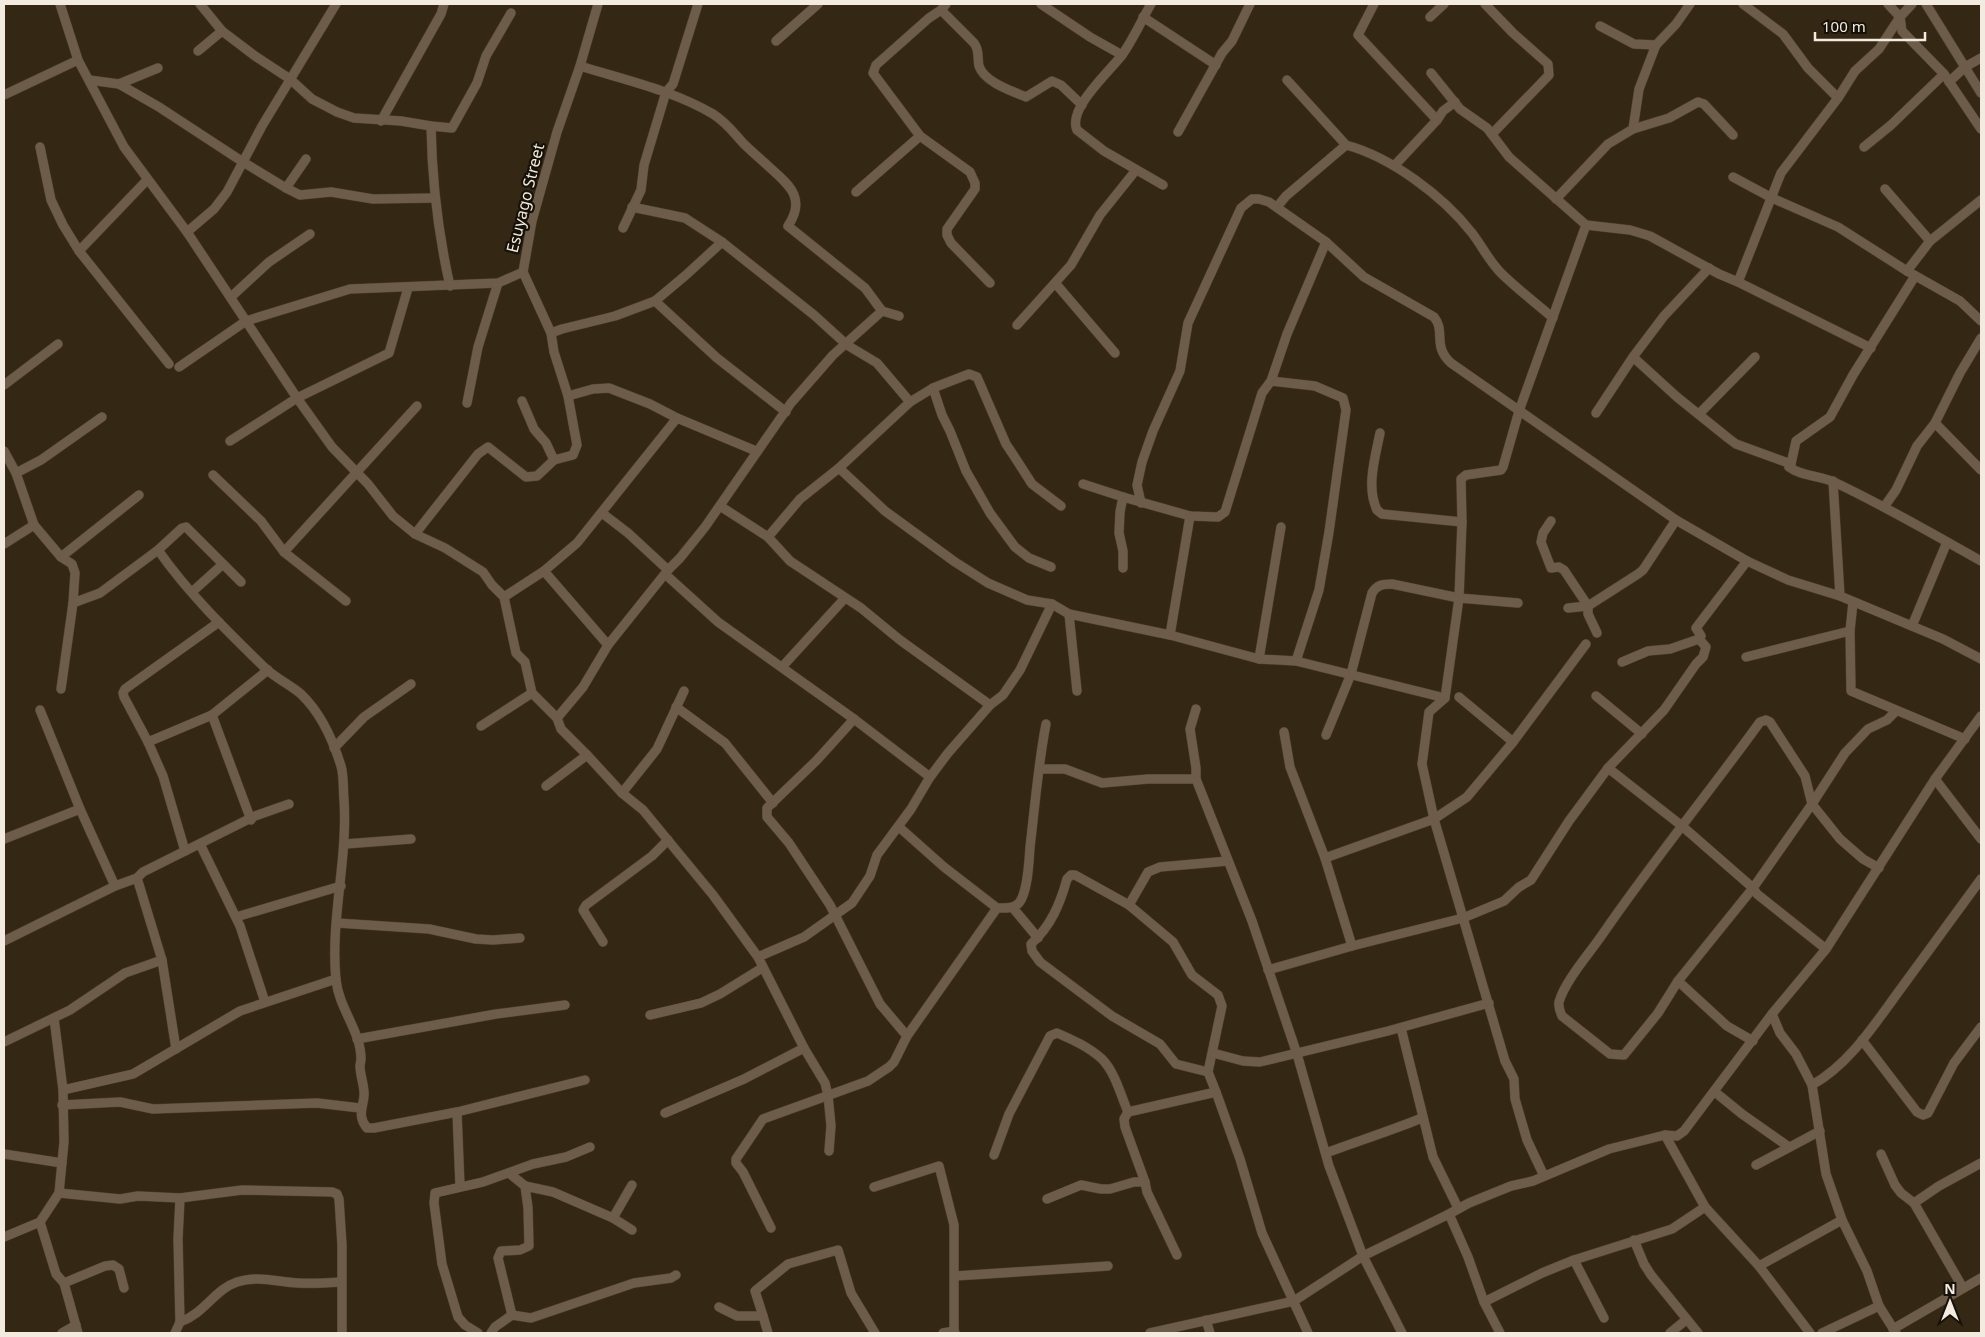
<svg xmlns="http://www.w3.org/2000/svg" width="1985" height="1337" font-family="'Noto Sans',sans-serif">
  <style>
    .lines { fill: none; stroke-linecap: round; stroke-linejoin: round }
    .street-casing { stroke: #4f4330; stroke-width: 10 }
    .street { stroke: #6e5c4a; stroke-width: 9 }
    .labels { text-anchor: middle; stroke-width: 4.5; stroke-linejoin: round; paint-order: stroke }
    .street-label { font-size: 16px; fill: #f3ebdf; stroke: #171209 }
  </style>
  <rect width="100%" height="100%" fill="#342814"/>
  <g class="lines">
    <defs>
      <g id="street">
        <path d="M60 4 78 60 124 147 187 232 297 398 332 447 368 484 393 516 415 534 445 548 483 572 492 585 504 597 516 653 525 662 532 693 557 718 561 729 587 755 622 793 643 810 713 895 758 957 804 1048 825 1083 828 1095 831 1126 829 1151"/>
        <path d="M200 4 222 31 255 56 290 79 312 99 337 112 354 118 401 121 431 126 452 128 477 83 486 56 511 13"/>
        <path d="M946 4 941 10 929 18 876 65 873 73 920 136 970 172 975 183V189L947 229V235L951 243 990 283"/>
        <path d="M1041 4 1090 37 1122 55"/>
        <path d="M1151 4C1141 21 1133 40 1122 55 1110 71 1067 109 1077 130L1104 151 1163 185"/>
        <path d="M1374 4 1358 35 1437 120"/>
        <path d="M1485 4 1513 33 1548 64 1549 75 1492 134"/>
        <path d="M1743 4 1783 34 1808 68 1838 98"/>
        <path d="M1888 4 1900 17 1902 31 1944 74 1981 129"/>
        <path d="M1926 4 1981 93"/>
        <path d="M941 10 974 43C980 51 977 57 979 66 984 82 1012 91 1026 97L1052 81 1061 85 1082 105"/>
        <path d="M1143 17 1216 65"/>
        <path d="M1430 17 1444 4"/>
        <path d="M1600 26 1634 44 1656 45"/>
        <path d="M776 41 818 4"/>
        <path d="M198 51 222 31"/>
        <path d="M580 66C625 80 672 90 713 114 727 123 733 132 743 143 750 150 758 157 766 164 786 183 808 196 788 226L865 288 882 311"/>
        <path d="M1431 73 1460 109 1487 128 1509 157 1586 225 1630 230 1650 236 1719 274 1738 282 1871 348"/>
        <path d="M89 80 119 84 159 107 243 162 286 188 306 159"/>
        <path d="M1287 80 1346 145C1391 157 1443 196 1472 233 1482 246 1489 261 1501 273 1517 289 1536 303 1553 318"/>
        <path d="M1949 82 1965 67 1981 58"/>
        <path d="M119 84 158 68"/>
        <path d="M4 95 78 60"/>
        <path d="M381 121 441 14 444 4"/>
        <path d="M431 126C432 181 438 233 450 286"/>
        <path d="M1633 129 1639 89 1654 50 1656 45 1676 24 1690 4"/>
        <path d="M1178 132 1222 53 1232 41 1250 4"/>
        <path d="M40 147 51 200 63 225 79 251 169 364"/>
        <path d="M1864 147 1891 125 1944 74"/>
        <path d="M1395 165 1437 120 1443 111 1455 102"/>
        <path d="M1733 177 1772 198 1838 227 1907 271 1960 301 1981 321"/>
        <path d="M286 188 300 195 331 192 373 199 435 198"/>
        <path d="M1885 189 1930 241"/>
        <path d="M856 192 920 136"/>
        <path d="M1556 199 1608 144 1633 129 1669 118 1698 102 1704 104 1733 135"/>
        <path d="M632 207 685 218 722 242 814 315 847 345 877 363 910 402"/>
        <path d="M1277 207 1286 196 1346 145"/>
        <path d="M623 228 641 190 644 165 666 92 673 84 698 4"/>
        <path d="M187 232 214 209 227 192 262 126 336 4"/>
        <path d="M79 251 147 180"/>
        <path d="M1907 271 1930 241 1981 200"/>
        <path d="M1738 282 1781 173 1838 98 1855 71 1879 49 1900 17 1912 4"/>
        <path d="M1056 284 1115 353"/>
        <path d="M231 297 269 262 310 234"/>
        <path d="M655 301 717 358 786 412"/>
        <path d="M1017 325 1071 265 1100 215 1136 170"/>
        <path d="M551 333 562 329 615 316 655 301 686 275 722 242"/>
        <path d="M1633 357 1677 397 1728 438 1736 444 1791 464 1789 467C1802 477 1821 475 1836 483 1885 506 1933 534 1981 561"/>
        <path d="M179 367 246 321 350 289 498 283 523 272 532 221 557 132 580 66 598 4"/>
        <path d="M1271 381 1315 386 1343 398 1346 410 1329 532 1319 590 1296 661"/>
        <path d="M4 385 58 344"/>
        <path d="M933 388 942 415 950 431 966 471 990 513 1015 547 1029 558 1051 567"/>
        <path d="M568 396 593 389 609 388 650 404 677 418 756 451"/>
        <path d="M522 401 534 429 546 443 554 460"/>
        <path d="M467 403 478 347 498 283"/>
        <path d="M1596 413 1633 357 1664 316 1709 268"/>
        <path d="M1699 414 1755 357"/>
        <path d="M1935 423 1981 470"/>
        <path d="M1380 433C1375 458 1366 487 1377 510L1382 514 1462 522"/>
        <path d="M230 441 297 398 389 353 408 288"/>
        <path d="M4 451 16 473 34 525 61 557 72 564 75 573 73 603 61 689"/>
        <path d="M1791 464 1796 441 1830 417 1853 375 1915 276"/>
        <path d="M839 468 885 511 955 562 988 583 1027 600 1052 604 1069 614 1170 635 1259 659 1296 661 1445 698"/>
        <path d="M16 473 41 460 102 417"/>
        <path d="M213 475 261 521 284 552 346 601"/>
        <path d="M1833 481 1840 596"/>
        <path d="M1083 484 1123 497"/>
        <path d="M1141 503 1137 485 1142 462 1153 431 1180 371 1188 323 1241 208 1252 199H1259L1269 202 1326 242 1364 277 1434 317C1446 331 1432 346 1451 363L1676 520 1747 561 1788 580 1840 596 1943 639 1981 659"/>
        <path d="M720 506 768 537 790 561 861 608 900 640 990 705"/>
        <path d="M1884 507 1896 490 1917 446 1935 423 1960 373 1981 338"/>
        <path d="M602 513 628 533 668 570"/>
        <path d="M1551 521 1543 533 1541 542 1551 568 1559 567 1564 570 1588 606V614L1597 633"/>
        <path d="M415 534 478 454 488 447 526 477 537 476 554 460 573 455 577 445 568 396 554 352 551 333 523 272"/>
        <path d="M768 537 800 499 839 468 910 402 933 388 969 374 977 377 1006 444 1014 456 1032 484 1061 506"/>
        <path d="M4 544 34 525"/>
        <path d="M158 550 182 528 186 527 241 582"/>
        <path d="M284 552 417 406"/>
        <path d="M61 557 139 495"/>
        <path d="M1123 568V551L1119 533 1120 512 1123 497 1190 516 1218 517 1225 512 1262 393 1271 381 1287 334 1326 242"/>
        <path d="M544 571 608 645"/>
        <path d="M665 574 718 622 854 719 930 777"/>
        <path d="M192 592 223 564"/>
        <path d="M504 597 544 571 577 543 677 418"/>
        <path d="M1853 602 1850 631 1851 691 1965 739"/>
        <path d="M73 603 100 593 158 550C188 593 227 631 264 667 275 678 289 684 301 694 321 713 333 740 341 766 344 776 343 789 344 800 348 860 330 920 336 980 339 1009 361 1031 361 1059 361 1061 360 1064 360 1066 360 1076 365 1087 364 1096 363 1108 357 1116 367 1128H374L457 1112 585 1080"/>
        <path d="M1568 608 1588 606 1638 574 1643 570 1676 520"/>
        <path d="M1069 614 1077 691"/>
        <path d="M1912 626 1947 542"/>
        <path d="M1170 635 1190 516"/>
        <path d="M1746 657 1850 631"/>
        <path d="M1259 659 1281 527"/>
        <path d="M1622 662 1648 651 1670 649 1699 639"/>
        <path d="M782 667 845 598"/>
        <path d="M1596 696 1642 734"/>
        <path d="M1459 697 1513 742"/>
        <path d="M676 707 725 743 773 803"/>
        <path d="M1196 709 1190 729 1196 768V779L1252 921 1297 1054 1329 1166 1363 1256 1402 1333"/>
        <path d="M40 710 80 809 115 886"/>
        <path d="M212 715 251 820"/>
        <path d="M557 718 583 687 608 645 668 570 680 558 705 527 791 403 833 355 882 311 899 316"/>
        <path d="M854 719 816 761 767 808V817L789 843 830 905 880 1004 907 1036"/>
        <path d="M481 726 532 693"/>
        <path d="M1284 732 1290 767 1325 858 1352 946"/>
        <path d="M1326 735 1351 674 1372 593C1377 585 1382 584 1392 584L1459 598 1518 603"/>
        <path d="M148 742 212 715 268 670"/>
        <path d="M334 748 364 717 411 684"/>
        <path d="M1608 768 1682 826 1753 888 1757 894 1826 949"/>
        <path d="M1040 769H1065L1102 783 1148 779H1196"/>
        <path d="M1935 779 1981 839"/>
        <path d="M546 786 587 755"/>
        <path d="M622 793 657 749 684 691"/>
        <path d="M899 827 944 867 997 908"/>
        <path d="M4 839 80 809"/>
        <path d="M200 844 240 926 265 1002"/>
        <path d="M345 844 411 839"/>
        <path d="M185 851 163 776 148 742 124 697 123 693 125 689 219 622"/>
        <path d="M1325 858 1434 819 1467 797 1513 742 1586 644"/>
        <path d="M1879 868 1863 859 1840 839 1812 804 1805 776 1770 722 1766 720 1760 722C1708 794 1652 862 1602 935 1589 954 1565 981 1559 1002 1558 1008 1560 1011 1562 1016L1610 1054 1624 1055 1658 1013 1678 981 1753 888 1812 804 1845 753 1868 729 1887 720 1896 711"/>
        <path d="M137 878 162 960 176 1049"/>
        <path d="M1129 905 1148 872 1160 867 1228 861"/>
        <path d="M1013 908 1038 938"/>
        <path d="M236 917 341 886"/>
        <path d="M337 923 429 929 476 939 493 940 520 938"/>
        <path d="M4 941 115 886 137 878 143 872 255 816 289 804"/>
        <path d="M603 942 583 910 586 905 652 856 668 840"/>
        <path d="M758 957 804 937 852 903 870 876 877 855 911 809 930 777 948 753 990 705 1003 695 1020 670 1052 604"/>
        <path d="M1268 970 1352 946 1463 918 1504 901 1519 887 1531 880 1569 821 1608 768 1664 710 1696 664 1703 657 1706 647 1699 639 1701 636 1696 628 1747 561"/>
        <path d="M1678 981 1727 1026 1753 1041"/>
        <path d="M1772 1014 1780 1033 1796 1054 1812 1085 1826 1174 1842 1220 1867 1271 1879 1306 1896 1333"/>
        <path d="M650 1015 701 1003 720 994 762 968"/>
        <path d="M1401 1028 1433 1157 1458 1208"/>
        <path d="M357 1039 496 1014 565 1005"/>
        <path d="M1862 1040 1917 1112 1923 1115 1928 1113 1954 1063 1981 1027"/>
        <path d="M4 1042 70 1010 125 973 162 960"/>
        <path d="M1213 1053 1243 1061 1260 1062 1388 1031 1489 1003"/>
        <path d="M1208 1072 1176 1064 1160 1044 1112 1016 1040 962 1032 951 1031 944C1051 926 1060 904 1067 879L1071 875H1075L1129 905 1173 942 1192 975 1218 995 1222 1006 1208 1072 1216 1092 1240 1159 1262 1233 1308 1333"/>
        <path d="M1812 1085C1851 1063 1876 1022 1902 987 1928 951 1955 915 1981 879"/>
        <path d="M63 1090 133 1074 240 1011 336 979"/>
        <path d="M1715 1092 1742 1114 1789 1147"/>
        <path d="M62 1105 120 1102 153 1109 317 1103 360 1108"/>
        <path d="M457 1112 460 1186"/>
        <path d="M1128 1112 1216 1092"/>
        <path d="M665 1113 744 1079 804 1048"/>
        <path d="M1665 1135 1705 1207 1759 1266 1810 1333"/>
        <path d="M1326 1153C1358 1141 1390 1131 1422 1118"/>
        <path d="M4 1154 62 1163"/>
        <path d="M1881 1154 1895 1185 1901 1193 1914 1203 1963 1288"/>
        <path d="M994 1155 1009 1114 1050 1036 1057 1033C1073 1040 1089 1047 1102 1059 1115 1072 1121 1096 1128 1112L1124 1119 1125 1127 1145 1182 1147 1192 1177 1255"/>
        <path d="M1756 1165 1820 1131"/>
        <path d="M509 1173 525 1186 528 1208 529 1246 520 1250 501 1251 498 1258 512 1315"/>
        <path d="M1544 1176 1527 1140 1515 1099 1514 1079 1505 1061 1434 819 1422 764 1429 712 1445 698 1459 598 1462 522 1461 479 1466 475 1501 470 1503 467 1519 411 1586 225"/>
        <path d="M525 1186 553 1192 613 1218 632 1230"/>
        <path d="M874 1187 939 1166 954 1225V1331"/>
        <path d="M59 1193 120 1199 138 1196 180 1198 242 1190 332 1192 337 1194 339 1199 342 1245V1333"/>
        <path d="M1047 1199 1081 1185 1101 1189H1110L1134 1182H1145"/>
        <path d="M1914 1203 1939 1186 1981 1163"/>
        <path d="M1449 1214 1468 1257 1484 1302 1500 1333"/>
        <path d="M613 1218 632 1185"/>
        <path d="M40 1222 56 1274 64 1283 78 1333"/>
        <path d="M771 1228 743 1172 736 1163V1159L763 1119 868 1081 889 1067 894 1062 907 1036 997 908C1005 908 1013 909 1019 903 1028 892 1029 861 1030 847 1035 806 1038 765 1046 724"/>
        <path d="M4 1237 40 1222 59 1193 64 1142 63 1090 54 1018"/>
        <path d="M1634 1240 1644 1264 1651 1275 1698 1333"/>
        <path d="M1574 1260 1604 1318"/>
        <path d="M1759 1266 1842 1220"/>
        <path d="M955 1276 1108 1266"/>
        <path d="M64 1283 105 1266 113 1265 119 1269 124 1288"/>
        <path d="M1484 1302 1542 1273 1574 1260 1672 1229 1705 1207"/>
        <path d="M719 1307 737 1316H763L768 1333"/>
        <path d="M763 1316 755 1291 788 1264 838 1250 851 1293 875 1333"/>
        <path d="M1206 1320 1210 1333"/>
        <path d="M180 1322C204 1314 215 1289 237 1282 258 1275 277 1282 298 1283 312 1284 327 1283 341 1282"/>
        <path d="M1893 1329 1981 1278"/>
        <path d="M62 1333 76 1325"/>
        <path d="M175 1333 180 1322 178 1239 180 1198"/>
        <path d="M478 1333 465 1325 458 1317 442 1264 434 1203 435 1193 483 1182 533 1164 566 1157 590 1147"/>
        <path d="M491 1333 495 1327 512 1315 531 1318 634 1283 671 1278 676 1275"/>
        <path d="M943 1333 954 1331 955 1333"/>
        <path d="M1150 1333 1294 1301 1363 1256 1449 1214 1469 1203 1511 1186 1533 1181 1609 1149 1665 1135 1677 1136 1684 1131 1772 1014 1826 949 1935 779 1981 716"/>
        <path d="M1670 1333 1686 1320"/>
        <path d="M1822 1333 1879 1306"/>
      </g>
    </defs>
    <use href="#street" class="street-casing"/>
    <use href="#street" class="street"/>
  </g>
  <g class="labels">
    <g class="street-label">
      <text transform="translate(525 198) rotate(-76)" y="6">Esuyago Street</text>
    </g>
  </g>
  <rect width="1985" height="1337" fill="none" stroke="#f3ebdf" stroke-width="10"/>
  <g transform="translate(1950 1302)" stroke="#171209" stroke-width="4" paint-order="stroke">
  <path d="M0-4L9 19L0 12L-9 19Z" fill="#f3ebdf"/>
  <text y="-8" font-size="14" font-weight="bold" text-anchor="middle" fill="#f3ebdf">N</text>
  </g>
  <path d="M1815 32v8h110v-8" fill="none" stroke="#f3ebdf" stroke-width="2.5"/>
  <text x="1822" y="32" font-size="15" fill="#f3ebdf" stroke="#171209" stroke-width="4" paint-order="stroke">100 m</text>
</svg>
